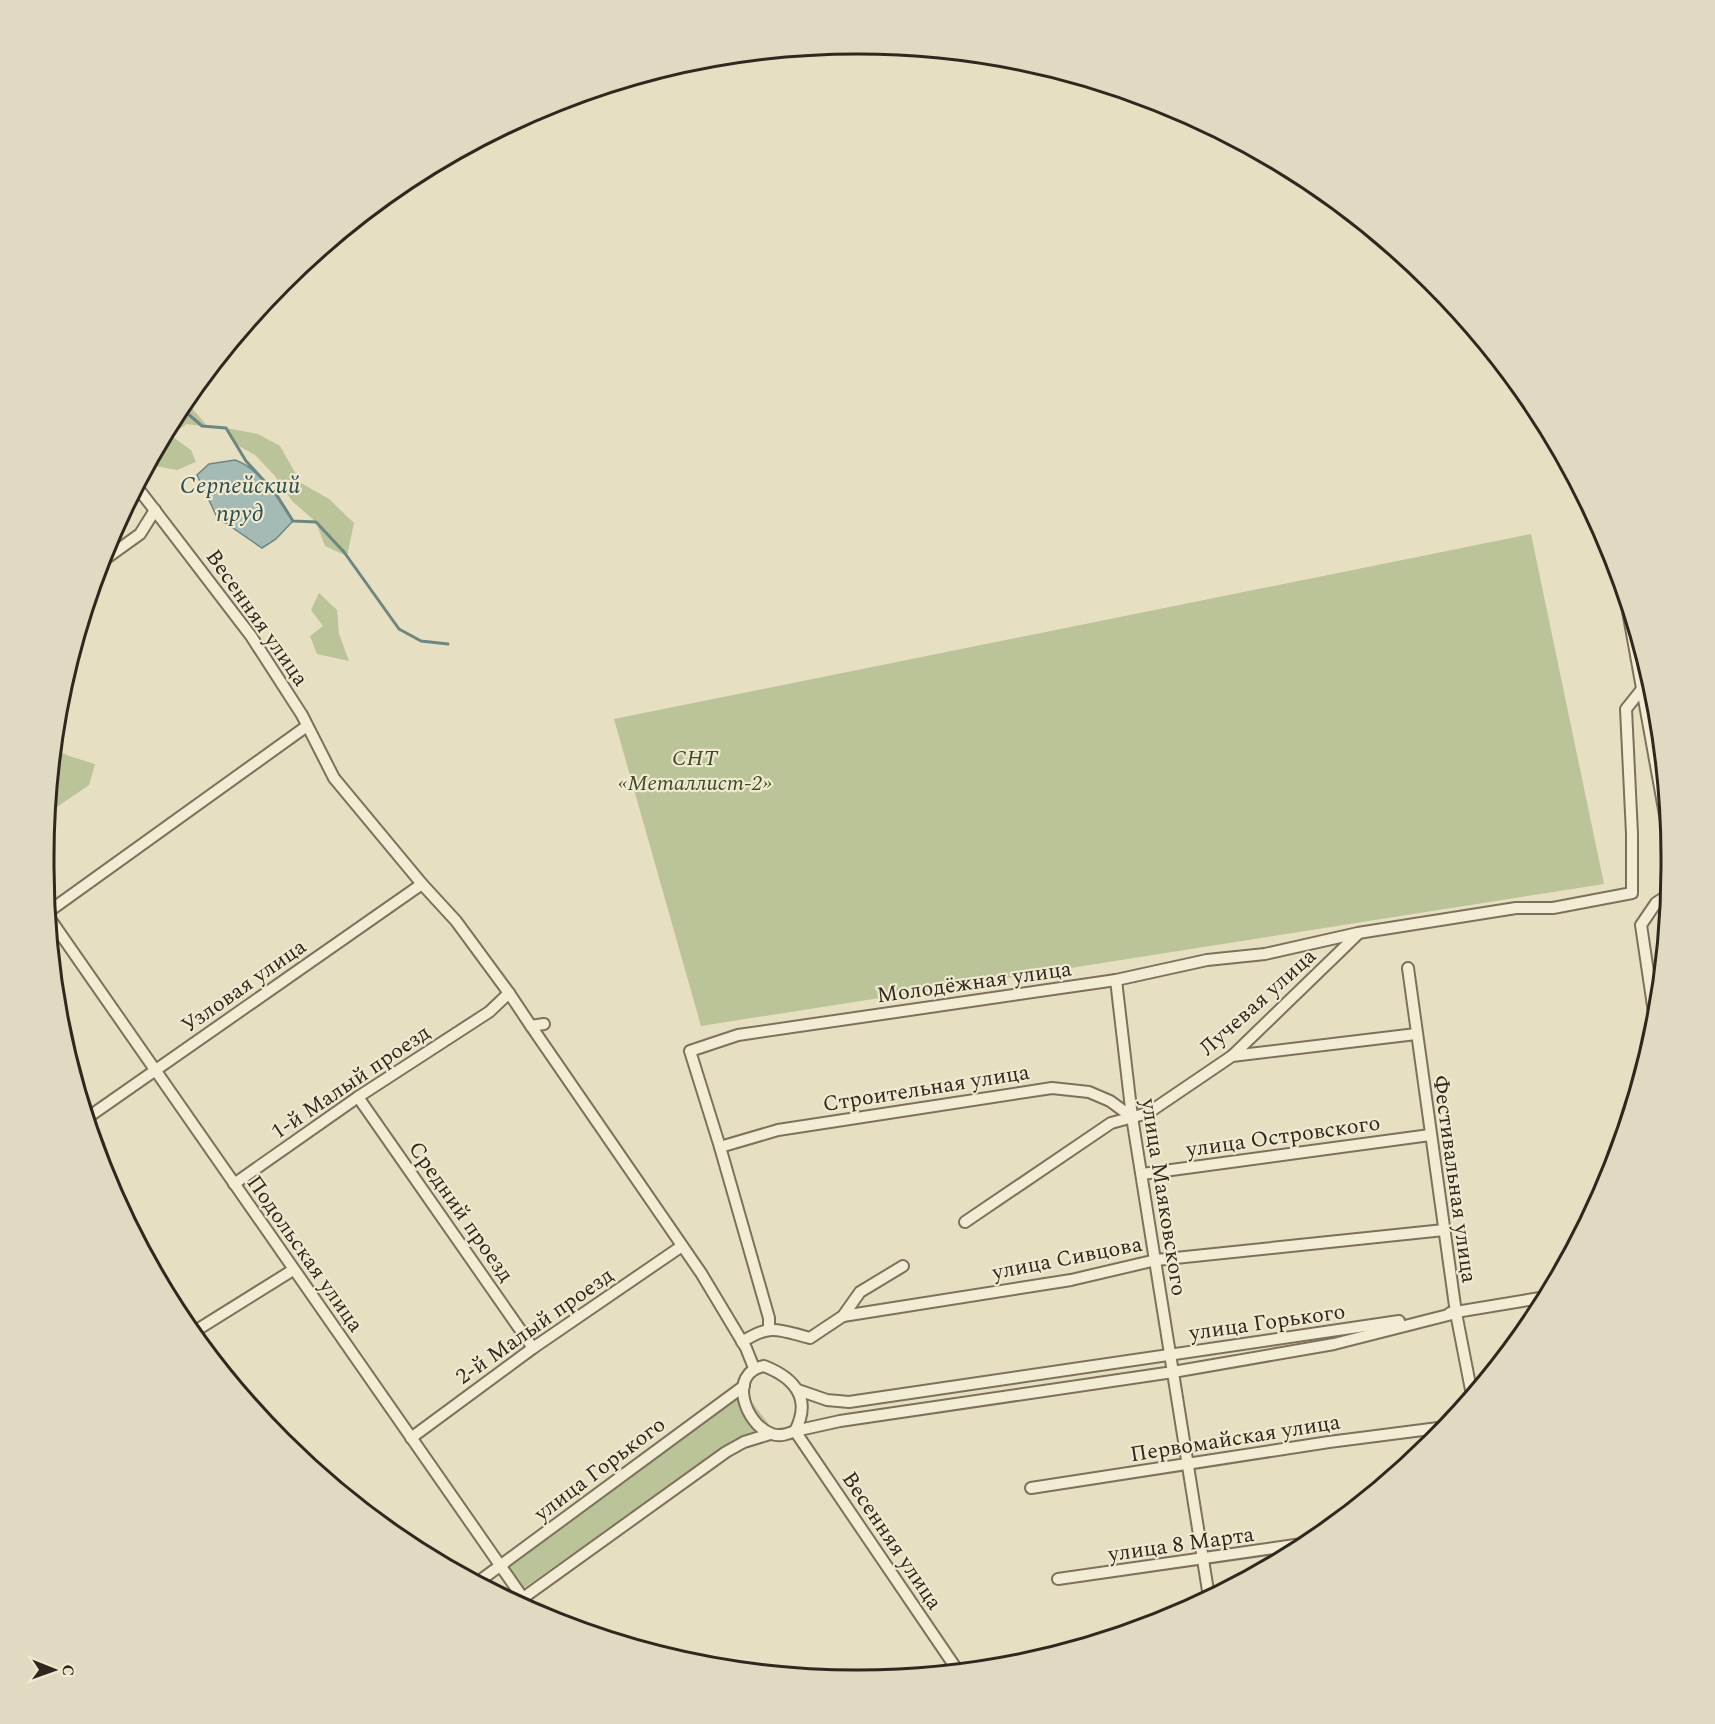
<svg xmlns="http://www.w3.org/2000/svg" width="1715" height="1724" font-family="Spectral,serif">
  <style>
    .green { fill: #bbc398 }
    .water { fill: #a4bab5; stroke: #6c8782; stroke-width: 1.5 }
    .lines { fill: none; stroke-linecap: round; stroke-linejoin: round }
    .stream { stroke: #6c8782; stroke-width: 3 }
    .minor-casing { stroke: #7e715c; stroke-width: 14 }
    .minor { stroke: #f3ecd4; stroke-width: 10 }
    .labels { text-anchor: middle; stroke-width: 4.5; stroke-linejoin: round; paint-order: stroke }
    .street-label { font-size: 22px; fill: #30281e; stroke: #efe9d0 }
    .park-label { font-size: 22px; font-style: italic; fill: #3f4a27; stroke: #efe9d0 }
    .water-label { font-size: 24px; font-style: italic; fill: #2f4e4e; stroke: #efe9d0 }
    .rim { fill: none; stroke: #30281e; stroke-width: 3 }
  </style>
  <rect width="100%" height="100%" fill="#e7dfc2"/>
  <g class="green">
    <path d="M185 400 208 427 187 424 170 435 191 450 196 462 177 470 155 466 151 461Z"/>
    <path d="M226 428 258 434 280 446 301 483 329 499 354 523 347 556 325 546 316 522 292 501 275 476 255 455 237 445Z"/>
    <path d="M1531 534 1604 884 701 1026 614 719Z"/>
    <path d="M319 593 337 610 339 634 349 661 317 654 310 636 323 626 311 610Z"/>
    <path d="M54 749 69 756 95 764 89 785 48 813Z"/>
    <path d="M744 1392 771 1427 737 1439 522 1589 507 1569Z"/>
  </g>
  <path class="water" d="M235 460C261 469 279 499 293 521L276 539 262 548 217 517 197 475 209 464Z"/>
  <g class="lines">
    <path class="stream" d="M180 407 202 426 226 428 246 461 276 494 293 521 316 522 344 552 399 629 421 641 448 644"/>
    <defs>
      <g id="minor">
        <path d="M137 487 251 636 302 715 334 778 422 884 456 921 509 993"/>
        <path d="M101 562 140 534 155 510"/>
        <path d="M1626 600 1671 848"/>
        <path d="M48 912 307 726"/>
        <path d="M48 916 532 1611"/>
        <path d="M1408 968 1456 1313 1472 1395"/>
        <path d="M1116 980 1132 1117 1209 1597"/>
        <path d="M531 1026 701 1273 746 1348 754 1368"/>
        <path d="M1656 1026 1641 925 1656 903 1668 895"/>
        <path d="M1232 1056 1416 1034"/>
        <path d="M358 1097 533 1348"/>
        <path d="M87 1118 422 884"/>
        <path d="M720 1147 778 1130 1052 1088 1089 1092 1110 1101 1132 1117"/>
        <path d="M1142 1174 1430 1135"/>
        <path d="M234 1184 358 1097 489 1012 509 993 531 1026 544 1024"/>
        <path d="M965 1222 1111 1123 1148 1113 1232 1056 1358 934"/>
        <path d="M1450 1313 1546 1297"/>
        <path d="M843 1316 1071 1280 1156 1260 1444 1230"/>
        <path d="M769 1329V1318L720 1147 690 1051 738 1035 1116 980 1207 960 1265 954 1358 933 1516 908H1553L1632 893V834L1626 709 1642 689"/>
        <path d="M192 1333 293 1270"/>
        <path d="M742 1342C771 1323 779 1330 810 1338L843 1316 860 1292 903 1266"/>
        <path d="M764 1366C795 1378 812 1399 795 1431 788 1434 780 1437 772 1434 745 1425 727 1373 764 1366Z"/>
        <path d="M798 1390 827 1400 849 1402 1399 1321"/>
        <path d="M411 1438 533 1348 682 1246"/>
        <path d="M1031 1488 1329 1442 1446 1427"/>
        <path d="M1058 1579 1309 1543"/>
        <path d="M478 1582 744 1386"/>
        <path d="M516 1603 726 1452 744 1442 770 1434"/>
        <path d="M958 1671 795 1431 840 1421 1173 1372 1334 1344 1456 1313"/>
      </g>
    </defs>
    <use href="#minor" class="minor-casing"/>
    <use href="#minor" class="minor"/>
  </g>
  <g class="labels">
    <g class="street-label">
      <text transform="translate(258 617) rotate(55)" y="8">Весенняя улица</text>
      <text transform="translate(974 981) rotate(-8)" y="8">Молодёжная улица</text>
      <text transform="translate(243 985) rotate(-35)" y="8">Узловая улица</text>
      <text transform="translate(1257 1001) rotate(-42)" y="8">Лучевая улица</text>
      <text transform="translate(350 1081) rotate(-34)" y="8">1-й Малый проезд</text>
      <text transform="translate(926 1087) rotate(-9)" y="8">Строительная улица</text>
      <text transform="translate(1283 1135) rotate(-8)" y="8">улица Островского</text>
      <text transform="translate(1456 1179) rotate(82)" y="8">Фестивальная улица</text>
      <text transform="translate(1165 1197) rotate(81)" y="8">улица Маяковского</text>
      <text transform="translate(462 1211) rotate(55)" y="8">Средний проезд</text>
      <text transform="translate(306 1253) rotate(55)" y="8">Подольская улица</text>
      <text transform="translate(1067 1257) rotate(-11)" y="8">улица Сивцова</text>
      <text transform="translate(1267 1321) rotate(-8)" y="8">улица Горького</text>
      <text transform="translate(534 1325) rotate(-35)" y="8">2-й Малый проезд</text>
      <text transform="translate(1235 1437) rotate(-9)" y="8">Первомайская улица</text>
      <text transform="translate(599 1468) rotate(-37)" y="8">улица Горького</text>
      <text transform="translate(893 1540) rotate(56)" y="8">Весенняя улица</text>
      <text transform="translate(1181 1543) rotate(-8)" y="8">улица 8 Марта</text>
    </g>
    <g class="park-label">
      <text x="695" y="765">СНТ<tspan x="695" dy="25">«Металлист-2»</tspan></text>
    </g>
    <g class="water-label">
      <text x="240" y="493">Серпейский<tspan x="240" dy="28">пруд</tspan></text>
    </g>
  </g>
  <path d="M0 0H1715V1724H0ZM857 54H858A803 803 0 0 1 1661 857V867A803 803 0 0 1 858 1670H857A803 803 0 0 1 54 867V857A803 803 0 0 1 857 54Z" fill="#e0dac2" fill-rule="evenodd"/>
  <path class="rim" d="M857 54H858A803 803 0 0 1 1661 857V867A803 803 0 0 1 858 1670H857A803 803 0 0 1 54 867V857A803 803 0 0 1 857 54Z"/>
  <g transform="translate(54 1670) rotate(91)" stroke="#efe9d0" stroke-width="4.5" paint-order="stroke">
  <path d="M0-4.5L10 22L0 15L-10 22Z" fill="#30281e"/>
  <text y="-9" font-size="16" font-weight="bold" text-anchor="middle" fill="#30281e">С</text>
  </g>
</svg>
